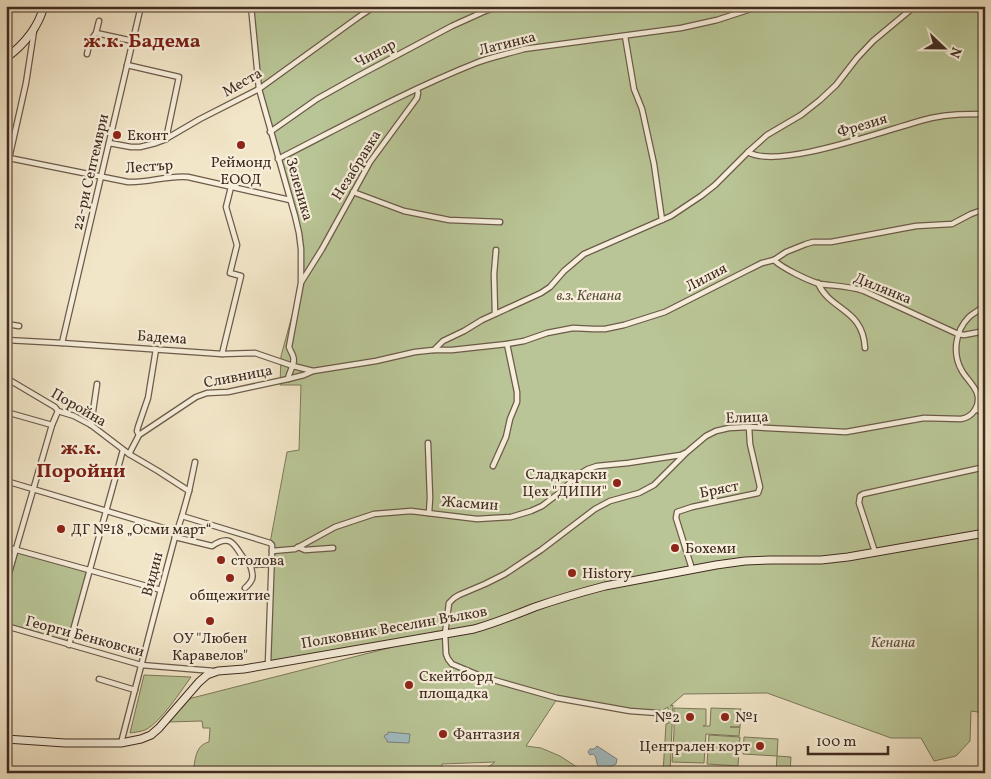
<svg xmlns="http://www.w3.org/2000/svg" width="991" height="779" font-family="Vollkorn,serif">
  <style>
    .green { fill: #b9c596; stroke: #7c785c }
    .water { fill: #a1bcc1; stroke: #7a8281 }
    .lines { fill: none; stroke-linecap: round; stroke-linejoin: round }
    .street-casing { stroke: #6c5a4b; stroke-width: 7 }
    .secondary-casing { stroke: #402b21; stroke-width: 9 }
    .street { stroke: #f7efdb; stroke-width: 4.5 }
    .secondary { stroke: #f7efdb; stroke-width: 7 }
    .poi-dot { fill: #8f2418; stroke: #f7efdb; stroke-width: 2 }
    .labels { text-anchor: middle; stroke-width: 4.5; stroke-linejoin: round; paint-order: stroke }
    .street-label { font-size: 15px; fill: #402b21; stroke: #f7efdb }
    .poi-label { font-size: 15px; fill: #402b21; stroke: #f7efdb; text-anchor: start }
    .park-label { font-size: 15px; font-style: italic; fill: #5e523e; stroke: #f7efdb }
    .district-label { font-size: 20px; font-weight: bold; fill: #7a1f14; stroke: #f7efdb }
  </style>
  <rect width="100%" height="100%" fill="#f2e6c8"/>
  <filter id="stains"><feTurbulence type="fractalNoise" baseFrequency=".004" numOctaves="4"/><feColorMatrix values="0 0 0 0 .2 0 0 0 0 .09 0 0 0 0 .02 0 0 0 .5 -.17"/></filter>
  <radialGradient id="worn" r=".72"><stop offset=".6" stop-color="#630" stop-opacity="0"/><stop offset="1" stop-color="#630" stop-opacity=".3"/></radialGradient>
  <g class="green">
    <path d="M251 6H985V713L971 711 970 741 956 756 934 761 921 738H891L767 693 684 694 670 706 673 705 670 773H663L666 724 669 723 668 707 658 713 557 699 526 746 541 748 560 756 586 773H480L495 762 442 764V773H193C195 761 195 745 209 742L210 728H203L202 721 168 722 188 699 436 636 268 664 270 543 287 452 299 450 301 385H280L281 356 301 283 299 233 259 89Z"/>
    <path d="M18 552 87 571 68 641 6 623V593Z"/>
    <path d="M144 675 191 677C181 691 161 722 145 730 140 732 135 732 130 733Z"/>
    <path d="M674 708 706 709V725L703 726H710L711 708 741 709 740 727H730H740L739 736 706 734 704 763 672 762 674 732Z"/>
    <path d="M709 735 740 737 738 766 707 764Z"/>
    <path d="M744 737 778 739 777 756 791 757 790 773H776L777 756 743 754Z"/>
  </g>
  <g class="water">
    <path d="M388 732 410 734 409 743 387 742V740L384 737 385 735 388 734Z"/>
    <path d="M597 746 617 759 616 764 607 768 599 767C595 763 598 758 593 754L590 755 588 752 590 749H594Z"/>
  </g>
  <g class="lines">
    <defs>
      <g id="street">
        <path d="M251 6 259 89 295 216 299 233 301 249V283L289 347C290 350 292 353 293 356 296 364 289 371 288 379"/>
        <path d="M978 6 985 15"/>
        <path d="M96 33 99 21"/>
        <path d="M625 36 634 89 642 109 654 164 662 220"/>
        <path d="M87 54 90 41 96 33 133 41"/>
        <path d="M127 65 179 77 166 139"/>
        <path d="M270 132 317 99 358 76 452 26 483 12 499 6"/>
        <path d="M109 143 131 147H140L156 143 164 140 200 119 259 89 360 16 375 6"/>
        <path d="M748 152C779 171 893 127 931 118 950 114 965 114 985 114"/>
        <path d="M9 158 128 182C148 183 168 175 188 177L290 200"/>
        <path d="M278 159C343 126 408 90 476 63 491 57 508 54 524 49L681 28 717 20 760 6"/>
        <path d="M6 172 26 83 34 31"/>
        <path d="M353 192 404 211 449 220 500 222"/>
        <path d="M774 260C782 268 809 281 820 284 835 286 849 286 864 291L958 334 964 335 985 331"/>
        <path d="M302 281 322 249 370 162 417 98 418 93 417 89"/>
        <path d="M818 283C830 311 863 308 865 348"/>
        <path d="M495 314 494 274 496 250"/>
        <path d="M6 324 19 326"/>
        <path d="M6 340 62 343 222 354 255 353 293 366 313 371"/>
        <path d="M62 343 141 6"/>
        <path d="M434 350H452L507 344 524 341 547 333 573 328 593 329H605L624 325 665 312 744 272 762 263 774 260 786 252 806 244 813 242H831L916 226 952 224 971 214 985 209"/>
        <path d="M222 354 241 276 230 273 237 245 226 207 231 187"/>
        <path d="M6 378 55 407 58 411 74 416 91 425 129 454 158 471 189 491"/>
        <path d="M975 410H978L985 415"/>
        <path d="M6 412 52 425"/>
        <path d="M91 425 97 384"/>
        <path d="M139 435 137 431 138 427 148 398 156 349"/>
        <path d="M428 443 430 498 429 513"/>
        <path d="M129 454 139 435 196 397 207 393 228 392 288 379 304 375 313 371 376 361 415 352 434 350 443 341 464 331 482 320 541 293 550 287 564 271 584 254 671 216 701 196 715 185 748 152 767 135 801 115 820 100 836 85 857 58 873 41 915 6"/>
        <path d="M493 466 506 437 510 419 517 402V392L507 344"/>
        <path d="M6 481 177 532"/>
        <path d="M182 516 270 543 272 545V551L268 664"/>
        <path d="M175 537 212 546C236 530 235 553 250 565L272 564"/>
        <path d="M6 547 161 590"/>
        <path d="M298 547 305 550 333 548"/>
        <path d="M272 551 295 549 335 527 374 514 411 511 477 519 511 517 531 511 542 506 563 490 576 476 588 469 597 466 628 463 681 455 685 453"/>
        <path d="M875 552 859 503 860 496 863 494 985 467"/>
        <path d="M692 569 676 518 677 512 692 507 758 493 760 487 750 444 749 427"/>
        <path d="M6 583 52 425 58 411"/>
        <path d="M245 588C254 580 254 576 250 565"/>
        <path d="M6 626 141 665 214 671"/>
        <path d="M69 645 123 450"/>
        <path d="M99 679 135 690"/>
        <path d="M658 713 630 711 557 698 483 677 452 664 448 659 446 654 445 634 449 603 454 598 459 595 485 584 505 574 541 550 595 509 610 501 639 493 654 485 687 452 706 436 716 431 729 428 749 427 846 432 924 418 961 419C973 417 981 405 977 393 974 385 966 378 962 371 952 354 955 331 969 317 974 313 979 310 985 306"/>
        <path d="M121 743 153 620 175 537 182 516 189 491 195 462"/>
      </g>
      <g id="secondary">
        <path d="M6 58C25 44 38 28 44 6"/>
        <path d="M6 739 65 743H121L141 739 151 735 159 728 199 682 207 675 218 671 244 669 474 629C495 623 515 615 535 607 558 599 582 592 605 586L716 565 745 561 771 560H821L848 557 985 533"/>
      </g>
    </defs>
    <use href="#street" class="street-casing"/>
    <use href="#secondary" class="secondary-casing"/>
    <use href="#street" class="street"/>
    <use href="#secondary" class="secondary"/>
  </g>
  <g class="poi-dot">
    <circle cx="117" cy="135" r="5"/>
    <circle cx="241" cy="145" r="5"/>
    <circle cx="617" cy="483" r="5"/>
    <circle cx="61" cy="529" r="5"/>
    <circle cx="675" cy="548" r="5"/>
    <circle cx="221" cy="560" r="5"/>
    <circle cx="572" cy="573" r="5"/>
    <circle cx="230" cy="578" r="5"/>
    <circle cx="210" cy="621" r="5"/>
    <circle cx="409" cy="685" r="5"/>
    <circle cx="690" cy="717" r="5"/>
    <circle cx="725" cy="717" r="5"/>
    <circle cx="443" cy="734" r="5"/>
    <circle cx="760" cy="746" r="5"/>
  </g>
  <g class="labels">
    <g class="street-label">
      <text transform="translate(507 43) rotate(-14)" y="5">Латинка</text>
      <text transform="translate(375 53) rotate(-28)" y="5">Чинар</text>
      <text transform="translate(242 82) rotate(-30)" y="5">Места</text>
      <text transform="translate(862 125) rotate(-17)" y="5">Фрезия</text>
      <text transform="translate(356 165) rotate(-58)" y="5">Незабравка</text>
      <text transform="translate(149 166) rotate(-4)" y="5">Лестър</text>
      <text transform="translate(90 172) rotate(-77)" y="5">22-ри Септември</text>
      <text transform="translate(300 189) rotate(74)" y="5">Зеленика</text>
      <text transform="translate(706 277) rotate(-28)" y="5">Лилия</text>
      <text transform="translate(883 288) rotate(22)" y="5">Дилянка</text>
      <text transform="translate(162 337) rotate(4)" y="5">Бадема</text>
      <text transform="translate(238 376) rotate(-11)" y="5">Сливница</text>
      <text transform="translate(79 407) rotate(30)" y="5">Поройна</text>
      <text transform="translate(747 417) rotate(-2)" y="5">Елица</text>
      <text transform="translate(719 489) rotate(-11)" y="5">Бряст</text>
      <text transform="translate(470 503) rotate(4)" y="5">Жасмин</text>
      <text transform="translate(152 574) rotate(-75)" y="5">Видин</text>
      <text transform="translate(394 627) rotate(-10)" y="5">Полковник Веселин Вълков</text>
      <text transform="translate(85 636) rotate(15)" y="5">Георги Бенковски</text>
    </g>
    <g class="poi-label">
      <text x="127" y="140">Еконт</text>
      <text x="241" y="167" text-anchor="middle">Реймонд<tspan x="241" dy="17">ЕООД</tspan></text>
      <text x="607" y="479" text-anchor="end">Сладкарски<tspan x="607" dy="17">Цех "ДИПИ"</tspan></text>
      <text x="71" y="534">ДГ №18 „Осми март“</text>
      <text x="685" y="553">Бохеми</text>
      <text x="231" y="565">столова</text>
      <text x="582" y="578">History</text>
      <text x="230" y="600" text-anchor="middle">общежитие</text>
      <text x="210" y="643" text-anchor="middle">ОУ "Любен<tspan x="210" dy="17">Каравелов"</tspan></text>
      <text x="419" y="681">Скейтборд<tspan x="419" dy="17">площадка</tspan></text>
      <text x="680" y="722" text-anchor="end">№2</text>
      <text x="735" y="722">№1</text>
      <text x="453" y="739">Фантазия</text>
      <text x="750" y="751" text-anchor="end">Централен корт</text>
    </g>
    <g class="park-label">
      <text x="589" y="300">в.з. Кенана</text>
      <text x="893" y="647">Кенана</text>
    </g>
    <g class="district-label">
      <text x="142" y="47">ж.к. Бадема</text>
      <text x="81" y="454">ж.к.<tspan x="81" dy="23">Поройни</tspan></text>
    </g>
  </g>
  <rect width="991" height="779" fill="none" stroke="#f2e6c8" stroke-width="25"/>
  <rect x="8" y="8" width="976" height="764" fill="none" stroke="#402b21" stroke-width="2.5"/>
  <rect x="12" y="12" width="966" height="754" fill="none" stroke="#402b21"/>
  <g transform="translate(944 48) rotate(112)" stroke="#f7efdb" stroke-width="4" paint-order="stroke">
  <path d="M0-4L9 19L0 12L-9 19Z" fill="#402b21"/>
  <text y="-8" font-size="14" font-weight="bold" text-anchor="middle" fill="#402b21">N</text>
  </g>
  <path d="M808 746v8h80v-8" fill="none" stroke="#402b21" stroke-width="2.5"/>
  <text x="816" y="746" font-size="15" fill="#402b21" stroke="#f7efdb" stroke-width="4" paint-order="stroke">100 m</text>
  <rect width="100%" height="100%" filter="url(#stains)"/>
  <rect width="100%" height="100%" fill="url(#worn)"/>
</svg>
